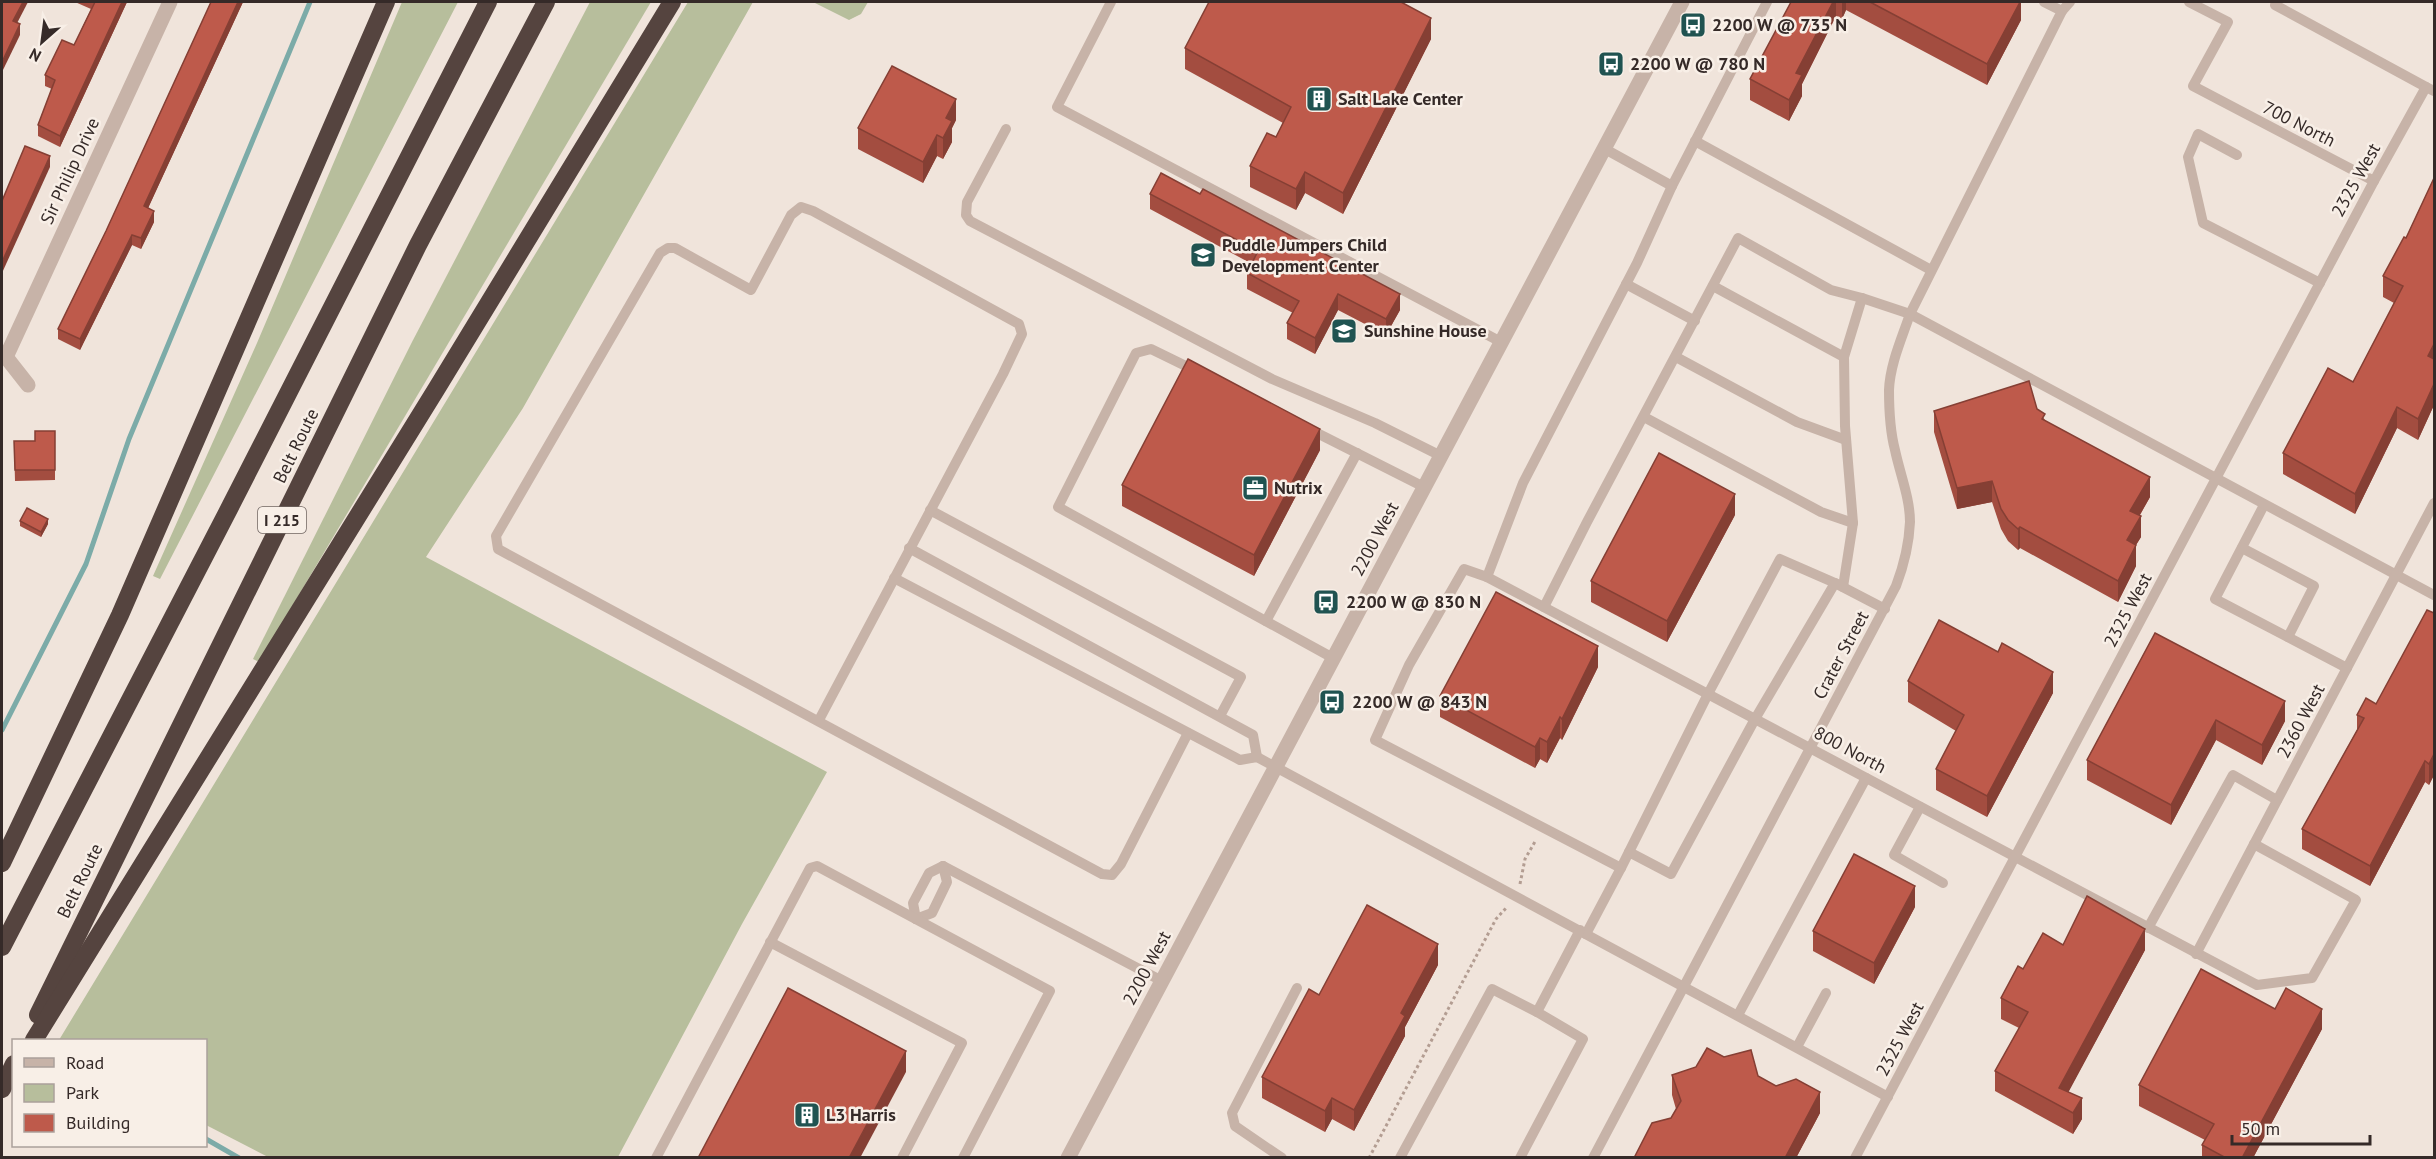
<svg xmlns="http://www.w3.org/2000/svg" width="2436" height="1159" font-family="'PT Sans',sans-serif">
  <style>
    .green { fill: #b7be9c }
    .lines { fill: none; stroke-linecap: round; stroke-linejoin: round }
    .stream { stroke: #7caba8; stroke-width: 5 }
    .path { stroke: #b39d92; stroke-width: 3; stroke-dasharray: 3 3; stroke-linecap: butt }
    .service { stroke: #c7b3a8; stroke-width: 10 }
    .minor { stroke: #c7b3a8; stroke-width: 15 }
    .tertiary { stroke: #c7b3a8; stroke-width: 15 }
    .motorway { stroke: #55443f; stroke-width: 18 }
    .wall { fill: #a34d40 }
    .shaded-wall { fill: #853f34 }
    .building { fill: #be5a4b; stroke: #853f34; stroke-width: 1.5 }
    .labels { text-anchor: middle; stroke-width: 5; stroke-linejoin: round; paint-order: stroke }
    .shield { fill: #f8efe7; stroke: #706561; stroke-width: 1.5 }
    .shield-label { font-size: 16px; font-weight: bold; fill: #352a28 }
    .poi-label { font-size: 18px; font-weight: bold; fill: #352a28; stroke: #f8efe7; text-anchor: start }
    .street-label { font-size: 18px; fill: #352a28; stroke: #f8efe7 }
  </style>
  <rect width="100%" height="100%" fill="#f0e4db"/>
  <g class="green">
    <path d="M402 2H458L160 579 153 576 257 343Z"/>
    <path d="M590 2H651L259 662 253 659 412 342Z"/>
    <path d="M688 2H753L523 408 426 557 827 772 742 924 618 1157H268L206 1125V1040H59Z"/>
    <path d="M813 2H868L861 14 849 20Z"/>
  </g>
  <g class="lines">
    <g class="stream">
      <path d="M2 730 86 564 129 439 310 2"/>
      <path d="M206 1139 239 1158"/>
    </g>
    <g class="path">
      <path d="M1520 884 1525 859 1536 840"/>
      <path d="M1369 1158 1496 919 1507 907"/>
    </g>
    <g class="service">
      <path d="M1111 2 1057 107 1501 342"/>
      <path d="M2189 2 2228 22 2193 86 2374 181"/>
      <path d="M2275 5 2426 87"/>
      <path d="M2062 11 2070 2"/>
      <path d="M1006 129 967 202 966 215 970 221 1272 379 1375 423 1441 456"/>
      <path d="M1695 141 1931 270"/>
      <path d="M1605 149 1672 186 1767 2"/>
      <path d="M2237 155 2198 134 2188 157 2203 223 2320 283"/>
      <path d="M1626 284 1695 321"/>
      <path d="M1713 286 1844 357"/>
      <path d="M1676 357 1797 422 1846 440"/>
      <path d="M1196 371 1151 349 1136 353 1058 507 1333 658"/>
      <path d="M1644 417 1821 512 1853 523"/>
      <path d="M1309 429 1424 487"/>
      <path d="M2264 505 2215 599 2347 668"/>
      <path d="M930 510 1241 677 1220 716"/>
      <path d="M909 548 1253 735 1257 757"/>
      <path d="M2242 548 2314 586 2288 637"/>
      <path d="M1487 577 2257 985 2312 978 2356 900 2254 844"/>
      <path d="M894 578 1240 760 1257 757 1888 1097"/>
      <path d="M1843 587 1853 523 1845 426 1844 357 1862 298 1910 314 2434 595"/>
      <path d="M1544 607 1587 522 1738 238 1831 290 1862 298"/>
      <path d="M1266 621 1357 453"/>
      <path d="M819 720 1003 374 1022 334 1019 324 813 211 801 207 791 215 751 290 675 248H668L660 253 496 536 498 549 1102 874 1112 875 1121 864 1188 733"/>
      <path d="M1920 807 1894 855 1943 883"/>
      <path d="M1629 852 1708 694 1780 559 1835 583"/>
      <path d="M943 866 1162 981"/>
      <path d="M1621 868 1629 852 1671 874 1755 719 1835 583 1885 609"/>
      <path d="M916 919 932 913 947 882 943 866"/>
      <path d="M916 919 913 903 929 873 943 866"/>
      <path d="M2148 928 2233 775 2277 800"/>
      <path d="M1586 934 1621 868 1375 740 1409 665 1464 569 1487 577 1523 483 1637 263 1672 186"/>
      <path d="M770 942 962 1043 902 1158"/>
      <path d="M2196 954 2434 503"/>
      <path d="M1738 1015 1866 778"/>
      <path d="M1797 1047 1826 993"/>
      <path d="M656 1158 810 868 817 866 1050 991 963 1158"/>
      <path d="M1282 1158 1235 1126 1232 1113 1297 988"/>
      <path d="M1400 1158 1492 989 1537 1012"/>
      <path d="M1520 1158 1583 1039 1537 1012 1580 930"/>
      <path d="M1593 1158 1896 586C1904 565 1909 545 1910 522 1910 498 1900 474 1895 450 1890 431 1889 409 1889 390 1890 364 1902 338 1910 314L2062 11 2044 2"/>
      <path d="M1855 1158 2374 181 2426 87 2434 91"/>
    </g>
    <g class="minor">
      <path d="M2 354 6 357 28 385"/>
      <path d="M6 357 170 2"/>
    </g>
    <path class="tertiary" d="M1068 1158 1682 2"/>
    <g class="motorway">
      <path d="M2 863 120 615 386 2"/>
      <path d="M2 947 230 507 488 2"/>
      <path d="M38 1015 418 245 546 2"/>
      <path d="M34 1040 437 388 672 2"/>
      <path d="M2 1089 14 1064"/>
    </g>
  </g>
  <g class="wall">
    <path d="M75 2H127L60 147 38 136V125L52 89 45 86V75L74 45 91 9Z"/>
    <path d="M211 2H243L148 208 154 222 141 249 132 245 80 350 58 339V329L106 231Z"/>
    <path d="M1791 2H2021V20L1987 85 1846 10 1842 19 1836 16 1802 84V96L1789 121 1750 100V79Z"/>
    <path d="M1431 39 1343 214 1305 193 1296 210 1250 187V166L1276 137 1283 123 1185 69V48Z"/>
    <path d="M956 120 952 128V142L943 159 937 156 923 183 858 149V128Z"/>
    <path d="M2434 178V405L2418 440 2397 428 2355 514 2283 474V453L2353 382 2394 303 2383 297V276L2406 238Z"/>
    <path d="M1150 194 1400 310 1386 335 1338 310 1315 354 1287 339V323L1293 313 1247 289V273L1252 264 1150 209Z"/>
    <path d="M2037 409 2045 420 2150 497 2140 515 2141 537 2136 545V566L2118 602 2020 548 2018 550 2008 541 2001 529 1992 502 1957 509 1934 432V411Z"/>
    <path d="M55 431V480L15 481 14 441H35Z"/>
    <path d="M1320 450 1254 576 1122 506V485Z"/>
    <path d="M1735 515 1667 642 1591 602V581Z"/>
    <path d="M20 521 48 524 41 537 20 526Z"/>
    <path d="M2434 613V775L2429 785 2425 782 2370 886 2302 849V829L2357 730V715L2376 704Z"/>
    <path d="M2155 633 2285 721 2262 765 2216 740 2171 825 2087 780V760Z"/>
    <path d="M1598 667 1562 740 1560 738 1547 763 1540 759 1535 768 1440 717V696Z"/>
    <path d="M1908 681 2053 693 1987 817 1936 790V769L1956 731 1908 702Z"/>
    <path d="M1915 907 1874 984 1813 951V931Z"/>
    <path d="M2063 945 2145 950 2068 1092 2082 1119 2073 1134 1995 1091V1071L2019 1028 2001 1019V998L2023 969Z"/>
    <path d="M1438 965 1405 1027V1036L1354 1131 1332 1119 1325 1132 1262 1098V1077L1319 995Z"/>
    <path d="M2275 1009 2322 1029 2253 1158H2202V1145L2205 1140 2139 1106V1085Z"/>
    <path d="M1672 1075 1758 1076 1820 1113 1796 1158H1634L1671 1118 1676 1109 1672 1095Z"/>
  </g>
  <g class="shaded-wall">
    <path d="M23 2H28L13 31V21Z"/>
    <path d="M122 2H127L60 147V136Z"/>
    <path d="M238 2H243L144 217V206Z"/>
    <path d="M1833 2H1836V16L1802 84V96L1789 121V100L1796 73Z"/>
    <path d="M1842 2H1846V10L1842 19Z"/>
    <path d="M2020 2H2021V20L1987 85V64Z"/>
    <path d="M1431 18V39L1343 214V193Z"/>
    <path d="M20 24V35L2 72V62Z"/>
    <path d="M956 99V120L952 128V142L943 159V138L946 118Z"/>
    <path d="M937 135V156L923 183V162Z"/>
    <path d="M50 156V167L2 273V262Z"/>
    <path d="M1305 172V193L1296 210V189Z"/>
    <path d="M154 211V222L141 249V238Z"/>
    <path d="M132 235V245L80 350V339Z"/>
    <path d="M1338 294V310L1315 354V338Z"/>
    <path d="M1400 294V310L1386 335V319Z"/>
    <path d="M2434 344V365L2428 356Z"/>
    <path d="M2434 384V405L2418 440V419Z"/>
    <path d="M2397 407V428L2355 514V494Z"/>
    <path d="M1320 429V450L1254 576V555Z"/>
    <path d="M2150 477V497L2130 532V511Z"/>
    <path d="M1992 481V502L1957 509V488Z"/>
    <path d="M1735 494V515L1667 642V621Z"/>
    <path d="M2141 516V537L2136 545V566L2118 602V581L2127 540Z"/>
    <path d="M48 519V524L41 537V532Z"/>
    <path d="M2020 527V548L2018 550V529Z"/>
    <path d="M1598 646V667L1562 740V719Z"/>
    <path d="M2053 672V693L1987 817V796Z"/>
    <path d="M2285 701V721L2262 765V745Z"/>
    <path d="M1560 717V738L1547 763V742Z"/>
    <path d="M2216 720V740L2171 825V805Z"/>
    <path d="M1540 738V759L1535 768V747Z"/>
    <path d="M2434 754V775L2429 785V764Z"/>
    <path d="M2425 761V782L2370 886V866Z"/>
    <path d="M1915 886V907L1874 984V963Z"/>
    <path d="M2145 929V950L2061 1106 2059 1088Z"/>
    <path d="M1438 944V965L1405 1027V1036L1354 1131V1110L1401 1013Z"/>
    <path d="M2322 1009V1029L2253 1158H2242Z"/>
    <path d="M906 1051V1072L860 1158H849Z"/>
    <path d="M1820 1092V1113L1796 1158H1785Z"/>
    <path d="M1332 1098V1119L1325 1132V1111Z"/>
    <path d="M2082 1098V1119L2073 1134V1113Z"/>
  </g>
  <g class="building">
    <path d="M2 2H23L13 21 20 24 2 62Z"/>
    <path d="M95 2H122L60 136 38 125 55 80 45 75 62 40 74 45Z"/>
    <path d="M211 2H238L144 206 154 211 141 238 132 235 80 339 58 329 106 231Z"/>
    <path d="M1209 2H1401L1431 18 1343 193 1305 172 1296 189 1250 166 1267 133 1276 137 1291 107 1185 48Z"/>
    <path d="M1791 2H1833L1796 73 1802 75 1789 100 1750 79Z"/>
    <path d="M1870 2H2020L1987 64Z"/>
    <path d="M892 66 956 99 946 118 952 121 943 138 937 135 923 162 858 128Z"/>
    <path d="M25 146 50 156 2 262V201Z"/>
    <path d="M1161 173 1200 194 1203 189 1400 294 1386 319 1338 294 1315 338 1287 323 1299 301 1247 273 1258 251 1150 194Z"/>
    <path d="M2434 178V344L2428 356 2434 359V384L2418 419 2397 407 2355 494 2283 453 2328 368 2353 382 2403 286 2383 276 2404 237 2406 238Z"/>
    <path d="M1188 359 1320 429 1254 555 1122 485Z"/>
    <path d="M2029 381 2037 409 2045 414 2042 419 2150 477 2130 511 2141 516 2127 540 2136 545 2118 581 2020 527 2018 529 2008 520 2001 509 1992 481 1957 488 1934 411Z"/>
    <path d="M35 431H55V470H15L14 441H35Z"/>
    <path d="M1659 453 1735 494 1667 621 1591 581Z"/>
    <path d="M27 508 48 519 41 532 20 521Z"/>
    <path d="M1496 592 1598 646 1562 719 1560 717 1547 742 1540 738 1535 747 1440 696Z"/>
    <path d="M2427 610 2434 613V754L2429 764 2425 761 2370 866 2302 829 2364 718 2357 715 2366 698 2376 704Z"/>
    <path d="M1939 620 1998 652 2002 643 2053 672 1987 796 1936 769 1964 715 1908 681Z"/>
    <path d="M2155 633 2285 701 2262 745 2216 720 2171 805 2087 760Z"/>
    <path d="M1854 854 1915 886 1874 963 1813 931Z"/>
    <path d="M2087 896 2145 929 2059 1088 2082 1098 2073 1113 1995 1071 2028 1012 2001 998 2018 966 2023 969 2043 933 2063 945Z"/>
    <path d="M1367 905 1438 944 1401 1013 1405 1016 1354 1110 1332 1098 1325 1111 1262 1077 1309 989 1319 995Z"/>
    <path d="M2201 969 2275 1009 2286 988 2322 1009 2242 1158H2226L2202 1145 2214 1124 2139 1085Z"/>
    <path d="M788 988 906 1051 849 1158H698Z"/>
    <path d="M1707 1048 1724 1057 1751 1050 1758 1076 1776 1086 1796 1079 1820 1092 1785 1158H1634L1652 1123 1671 1118 1681 1101 1672 1075 1696 1067Z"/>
  </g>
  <defs>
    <symbol id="bus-square" viewBox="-11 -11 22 22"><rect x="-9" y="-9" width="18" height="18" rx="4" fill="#205351" stroke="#f8efe7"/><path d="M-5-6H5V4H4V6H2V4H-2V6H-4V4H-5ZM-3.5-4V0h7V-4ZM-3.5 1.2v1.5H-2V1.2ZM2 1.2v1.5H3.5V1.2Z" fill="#fff"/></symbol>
    <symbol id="building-square" viewBox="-11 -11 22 22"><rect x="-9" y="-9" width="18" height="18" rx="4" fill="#205351" stroke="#f8efe7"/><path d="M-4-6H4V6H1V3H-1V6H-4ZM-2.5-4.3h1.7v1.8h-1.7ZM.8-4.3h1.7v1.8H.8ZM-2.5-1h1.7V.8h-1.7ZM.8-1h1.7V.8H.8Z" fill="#fff"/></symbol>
    <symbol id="school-square" viewBox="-11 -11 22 22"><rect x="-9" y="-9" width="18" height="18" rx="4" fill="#205351" stroke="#f8efe7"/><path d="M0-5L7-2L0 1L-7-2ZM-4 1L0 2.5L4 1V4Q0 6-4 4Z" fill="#fff"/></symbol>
    <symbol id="office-square" viewBox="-11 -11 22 22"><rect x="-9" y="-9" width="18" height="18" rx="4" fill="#205351" stroke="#f8efe7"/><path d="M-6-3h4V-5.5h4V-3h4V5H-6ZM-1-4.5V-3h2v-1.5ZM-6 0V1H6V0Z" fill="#fff"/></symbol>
  </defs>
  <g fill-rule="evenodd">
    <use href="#bus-square" x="1678" y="10" width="30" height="30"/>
    <use href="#bus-square" x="1596" y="49" width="30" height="30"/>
    <use href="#building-square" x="1304" y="84" width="30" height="30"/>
    <use href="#school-square" x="1188" y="240" width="30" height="30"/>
    <use href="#school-square" x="1329" y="316" width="30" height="30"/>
    <use href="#office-square" x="1240" y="473" width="30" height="30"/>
    <use href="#bus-square" x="1311" y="587" width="30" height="30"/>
    <use href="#bus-square" x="1317" y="687" width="30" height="30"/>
    <use href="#building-square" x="792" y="1100" width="30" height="30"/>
  </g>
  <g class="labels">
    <rect class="shield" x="258" y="507" width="48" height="26" rx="4.5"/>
    <g class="shield-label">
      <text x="282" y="526">I 215</text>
    </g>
    <g class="poi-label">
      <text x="1712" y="31">2200 W @ 735 N</text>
      <text x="1630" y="70">2200 W @ 780 N</text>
      <text x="1338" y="105">Salt Lake Center</text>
      <text x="1222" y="251">Puddle Jumpers Child<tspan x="1222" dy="21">Development Center</tspan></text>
      <text x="1364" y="337">Sunshine House</text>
      <text x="1274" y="494">Nutrix</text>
      <text x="1346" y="608">2200 W @ 830 N</text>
      <text x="1352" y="708">2200 W @ 843 N</text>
      <text x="826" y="1121">L3 Harris</text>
    </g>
    <g class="street-label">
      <text transform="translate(2299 124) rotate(27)" y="6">700 North</text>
      <text transform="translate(70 171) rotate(-65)" y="6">Sir Philip Drive</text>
      <text transform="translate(2356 180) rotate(-61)" y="6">2325 West</text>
      <text transform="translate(296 446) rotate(-64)" y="6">Belt Route</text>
      <text transform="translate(1375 539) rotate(-62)" y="6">2200 West</text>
      <text transform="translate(2128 610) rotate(-62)" y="6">2325 West</text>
      <text transform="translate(1841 655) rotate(-62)" y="6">Crater Street</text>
      <text transform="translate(2301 721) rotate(-62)" y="6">2360 West</text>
      <text transform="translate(1850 750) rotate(28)" y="6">800 North</text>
      <text transform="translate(80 881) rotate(-64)" y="6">Belt Route</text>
      <text transform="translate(1147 968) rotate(-62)" y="6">2200 West</text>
      <text transform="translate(1900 1039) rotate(-62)" y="6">2325 West</text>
    </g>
  </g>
  <rect width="2436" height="1159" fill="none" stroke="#352a28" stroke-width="6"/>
  <rect x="12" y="1039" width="195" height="108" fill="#f8efe7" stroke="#aaa09b" stroke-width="1.5"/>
  <rect x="24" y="1058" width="30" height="9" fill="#c7b3a8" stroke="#aaa09b" stroke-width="1.5"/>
  <text x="66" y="1069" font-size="18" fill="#352a28">Road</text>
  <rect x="24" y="1084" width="30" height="18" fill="#b7be9c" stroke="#aaa09b" stroke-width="1.5"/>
  <text x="66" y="1099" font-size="18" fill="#352a28">Park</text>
  <rect x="24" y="1114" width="30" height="18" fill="#be5a4b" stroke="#aaa09b" stroke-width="1.5"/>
  <text x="66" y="1129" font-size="18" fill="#352a28">Building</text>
  <g transform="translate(42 42) rotate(208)" stroke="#f8efe7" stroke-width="4.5" paint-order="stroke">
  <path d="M0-4.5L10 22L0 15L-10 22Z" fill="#352a28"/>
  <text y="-9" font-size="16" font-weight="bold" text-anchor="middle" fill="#352a28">N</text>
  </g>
  <path d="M2232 1135v9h138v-9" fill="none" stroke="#352a28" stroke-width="3"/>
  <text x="2241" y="1135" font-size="18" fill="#352a28" stroke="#f8efe7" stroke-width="4.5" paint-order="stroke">50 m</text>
</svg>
